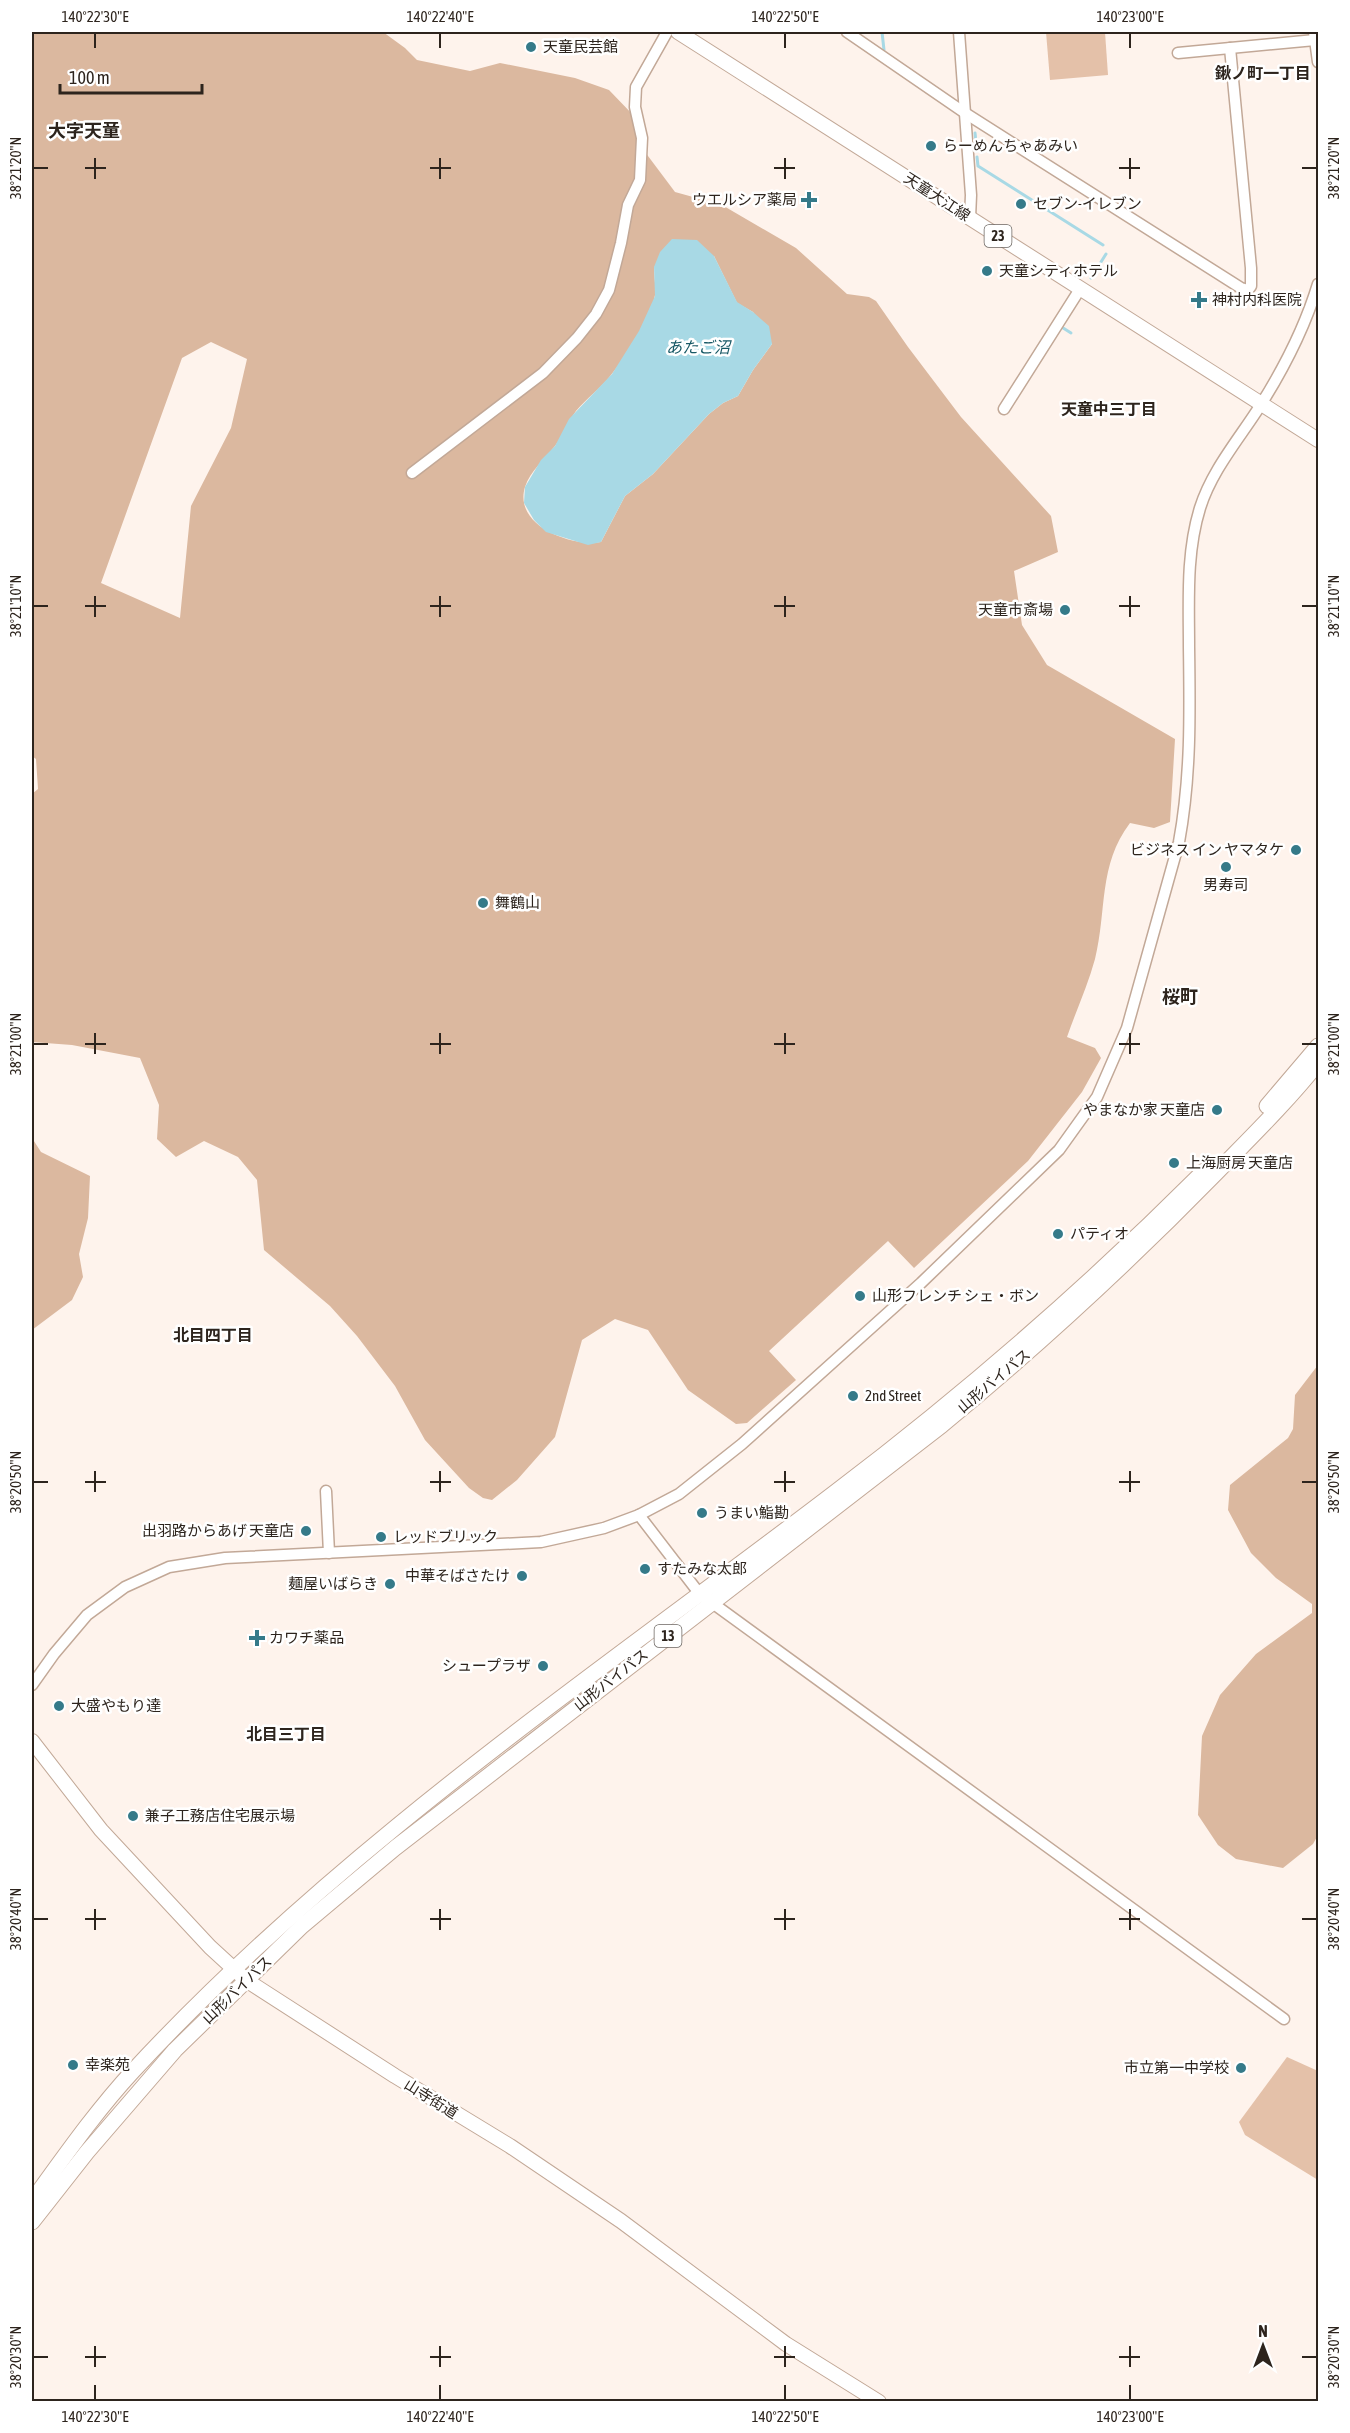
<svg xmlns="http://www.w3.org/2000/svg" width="1350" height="2433" font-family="'Asap Condensed','Noto Sans JP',sans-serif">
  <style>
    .green { fill: #e4c1a9 }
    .forest { fill: #dbb89f; fill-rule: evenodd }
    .water { fill: #a8d9e5 }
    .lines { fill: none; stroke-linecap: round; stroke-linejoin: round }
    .stream { stroke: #a8d9e5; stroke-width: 3 }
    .minor-casing { stroke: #c2a897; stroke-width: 13 }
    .major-casing { stroke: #c2a897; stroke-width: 16 }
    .highway-casing { stroke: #c2a897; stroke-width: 17 }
    .minor { stroke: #fff; stroke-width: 10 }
    .major { stroke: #fff; stroke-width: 14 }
    .highway { stroke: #fff; stroke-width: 15 }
    .ticks { fill: none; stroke: #2d241d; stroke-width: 2 }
    .poi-dot { fill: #357a89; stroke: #fff; stroke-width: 2 }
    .labels { text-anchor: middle; stroke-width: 5; stroke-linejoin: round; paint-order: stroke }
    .shield { fill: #fff; stroke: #6c6661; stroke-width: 1.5 }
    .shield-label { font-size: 14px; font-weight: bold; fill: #2d241d }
    .poi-label { font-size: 15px; fill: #2d241d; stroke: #fff; text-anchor: start }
    .street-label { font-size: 15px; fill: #2d241d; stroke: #fff }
    .neighbourhood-label { font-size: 16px; font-weight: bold; fill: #2d241d; stroke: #fff }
    .water-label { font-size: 16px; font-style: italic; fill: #175865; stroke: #fff }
    .quarter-label { font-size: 18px; font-weight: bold; fill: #2d241d; stroke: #fff }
    .neatline { fill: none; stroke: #2d241d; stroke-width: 2 }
    .ticks-label { font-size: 15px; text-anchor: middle; fill: #2d241d }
  </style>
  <rect width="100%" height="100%" fill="#fef3ec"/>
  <g class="green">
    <path d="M1046 32H1105L1108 75 1050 80Z"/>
    <path d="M1287 2057 1318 2071V2180L1245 2135 1239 2122Z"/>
  </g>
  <g class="forest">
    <path d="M32 32H383L405 48 417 60 470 71 500 63 575 78 609 90 635 117 642 148 675 192 722 205 796 248 847 294 869 297 876 301 908 347 961 417 1051 516 1058 552 1014 571 1022 625 1047 665 1175 739 1170 822 1154 828 1130 823C1098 865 1107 911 1095 959 1088 985 1076 1011 1067 1037L1095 1048 1101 1058 1082 1092 1028 1161 914 1268 888 1241 769 1351 796 1380 747 1423 736 1424 688 1390 648 1330 615 1319 582 1340 555 1437 517 1480 492 1500 483 1498 469 1488 425 1440 395 1386 357 1336 330 1306 264 1250 257 1180 238 1157 204 1141 176 1157 157 1139 159 1105 140 1058 72 1045 32 1042V794L38 789 36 759 32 756ZM714 256 737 303 753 312 772 344 753 370 738 396 723 403 709 414 653 474 625 496 601 542C572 547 513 526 525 487 530 471 545 459 555 446 563 436 568 422 576 411 587 398 601 388 611 375 625 358 652 317 655 295 656 286 654 276 654 267ZM211 342 247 359 231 428 191 506 180 618 101 583 182 358Z"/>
    <path d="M32 1138 41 1152 90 1176 88 1218 79 1254 83 1277 72 1300 32 1330Z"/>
    <path d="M1318 1365V1835L1313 1844 1283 1868 1236 1859 1218 1845 1198 1815 1202 1736 1220 1695 1256 1654 1312 1613V1604L1276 1578 1251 1553 1228 1510 1230 1485 1288 1438 1293 1429 1295 1395Z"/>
  </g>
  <path class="water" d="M672 239 697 240 714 256 737 302 753 312 769 326 772 344 753 370 738 396 723 403 709 414 653 474 625 496 601 542 588 545 546 532 534 520 524 503 525 487 541 460 555 446 569 419 612 374 639 331 655 296 654 267 660 252Z"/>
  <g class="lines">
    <g class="stream">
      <path d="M882 32 884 50"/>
      <path d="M975 133 977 151"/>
      <path d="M977 157 978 166 1103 245"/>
      <path d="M1101 262 1106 254"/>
      <path d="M1091 278 1099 265"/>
      <path d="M1060 326 1071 333"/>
    </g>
    <defs>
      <g id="minor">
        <path d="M847 32 965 113 1241 288 1248 290 1251 286V268L1230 48"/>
        <path d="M959 32 971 195 970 218"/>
        <path d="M1314 32 1318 62"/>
        <path d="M1178 53 1315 40"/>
        <path d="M1004 409 1080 289"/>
        <path d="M412 473 543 373 577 338 596 314 609 290 621 243 628 205 640 180 642 138 635 107 636 87 667 32"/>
        <path d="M326 1491 329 1553"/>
        <path d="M639 1515 699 1593 711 1602 1284 2019"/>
        <path d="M32 1685 54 1654 87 1615 125 1587 169 1567 225 1558 541 1542 604 1528 639 1515 679 1494 742 1444 921 1283 1059 1150 1097 1097 1127 1028 1179 842C1191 777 1190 713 1189 647 1189 601 1186 553 1200 508 1212 470 1239 439 1260 406 1284 368 1305 327 1318 284"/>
      </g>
      <g id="major">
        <path d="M678 32 1318 440"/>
        <path d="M32 1741 101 1830 210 1947 246 1980 395 2076 510 2146 621 2221 786 2344 879 2402"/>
      </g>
      <g id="highway">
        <path d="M1267 1106 1318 1046"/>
        <path d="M32 2201C64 2157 96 2111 133 2071 341 1846 595 1676 837 1491 966 1393 1089 1286 1204 1171"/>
        <path d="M32 2222 87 2152 175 2050 302 1926 395 1848 942 1425C1038 1346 1129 1262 1216 1173 1251 1137 1287 1102 1318 1063"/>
      </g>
    </defs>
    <use href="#minor" class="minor-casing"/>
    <use href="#major" class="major-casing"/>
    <use href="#highway" class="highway-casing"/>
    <use href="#minor" class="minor"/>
    <use href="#major" class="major"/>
    <use href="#highway" class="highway"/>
  </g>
  <path class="ticks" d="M95 33V48M440 33V48M785 33V48M1130 33V48M95 158V179M440 158V179M785 158V179M1130 158V179M33 168H48M85 168H106M430 168H451M774 168H795M1119 168H1140M1302 168H1317M95 596V617M440 596V617M785 596V617M1130 596V617M33 606H48M85 606H106M430 606H451M774 606H795M1119 606H1140M1302 606H1317M95 1033V1054M440 1033V1054M785 1033V1054M1130 1033V1054M33 1044H48M85 1044H106M430 1044H451M774 1044H795M1119 1044H1140M1302 1044H1317M95 1471V1492M440 1471V1492M785 1471V1492M1130 1471V1492M33 1482H48M85 1482H106M430 1482H451M774 1482H795M1119 1482H1140M1302 1482H1317M95 1909V1930M440 1909V1930M785 1909V1930M1130 1909V1930M33 1919H48M85 1919H106M430 1919H451M774 1919H795M1119 1919H1140M1302 1919H1317M95 2346V2367M440 2346V2367M785 2346V2367M1130 2346V2367M33 2357H48M85 2357H106M430 2357H451M774 2357H795M1119 2357H1140M1302 2357H1317M95 2385V2400M440 2385V2400M785 2385V2400M1130 2385V2400"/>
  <g class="poi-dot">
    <circle cx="531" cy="47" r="6"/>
    <circle cx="931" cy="146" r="6"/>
    <path d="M806 191h6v6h6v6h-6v6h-6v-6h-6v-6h6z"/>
    <circle cx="1021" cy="204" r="6"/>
    <circle cx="987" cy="271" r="6"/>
    <path d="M1196 291h6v6h6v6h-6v6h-6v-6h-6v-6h6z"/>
    <circle cx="1065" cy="610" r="6"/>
    <circle cx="1296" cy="850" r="6"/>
    <circle cx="1226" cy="867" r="6"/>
    <circle cx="483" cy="903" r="6"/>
    <circle cx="1217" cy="1110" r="6"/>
    <circle cx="1174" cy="1163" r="6"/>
    <circle cx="1058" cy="1234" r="6"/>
    <circle cx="860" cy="1296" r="6"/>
    <circle cx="853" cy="1396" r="6"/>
    <circle cx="702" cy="1513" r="6"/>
    <circle cx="306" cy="1531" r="6"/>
    <circle cx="381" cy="1537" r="6"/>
    <circle cx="645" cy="1569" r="6"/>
    <circle cx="522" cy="1576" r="6"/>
    <circle cx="390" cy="1584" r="6"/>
    <path d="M254 1629h6v6h6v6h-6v6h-6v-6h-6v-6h6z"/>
    <circle cx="543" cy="1666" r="6"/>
    <circle cx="59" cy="1706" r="6"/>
    <circle cx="133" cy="1816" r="6"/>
    <circle cx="73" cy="2065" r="6"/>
    <circle cx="1241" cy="2068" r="6"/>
  </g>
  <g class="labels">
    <g class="shield">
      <rect x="984.5" y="225" width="27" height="22" rx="4.5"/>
      <rect x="654.5" y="1625" width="27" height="22" rx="4.5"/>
    </g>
    <g class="shield-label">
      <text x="998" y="241">23</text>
      <text x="668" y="1641">13</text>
    </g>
    <g class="poi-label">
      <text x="543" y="52">天童民芸館</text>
      <text x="943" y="151">らーめんちゃあみい</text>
      <text x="797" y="205" text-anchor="end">ウエルシア薬局</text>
      <text x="1033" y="209">セブン-イレブン</text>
      <text x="999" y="276">天童シティホテル</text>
      <text x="1212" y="305">神村内科医院</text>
      <text x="1053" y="615" text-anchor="end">天童市斎場</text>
      <text x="1284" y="855" text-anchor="end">ビジネス イン ヤマタケ</text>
      <text x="1226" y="890" text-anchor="middle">男寿司</text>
      <text x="495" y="908">舞鶴山</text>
      <text x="1205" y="1115" text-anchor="end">やまなか家 天童店</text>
      <text x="1186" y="1168">上海厨房 天童店</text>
      <text x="1070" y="1239">パティオ</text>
      <text x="872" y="1301">山形フレンチ シェ・ボン</text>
      <text x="865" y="1401">2nd Street</text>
      <text x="714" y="1518">うまい鮨勘</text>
      <text x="294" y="1536" text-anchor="end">出羽路からあげ 天童店</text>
      <text x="393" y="1542">レッドブリック</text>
      <text x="657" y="1574">すたみな太郎</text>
      <text x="510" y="1581" text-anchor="end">中華そばさたけ</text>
      <text x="378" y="1589" text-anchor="end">麺屋いばらき</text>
      <text x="269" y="1643">カワチ薬品</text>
      <text x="531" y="1671" text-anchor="end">シュープラザ</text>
      <text x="71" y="1711">大盛やもり達</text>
      <text x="145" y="1821">兼子工務店住宅展示場</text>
      <text x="85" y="2070">幸楽苑</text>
      <text x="1229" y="2073" text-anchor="end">市立第一中学校</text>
    </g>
    <g class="street-label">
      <text transform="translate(937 197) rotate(33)" y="5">天童大江線</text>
      <text transform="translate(994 1381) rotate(-40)" y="5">山形バイパス</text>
      <text transform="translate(611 1680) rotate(-38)" y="5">山形バイパス</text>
      <text transform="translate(237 1990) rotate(-44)" y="5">山形バイパス</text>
      <text transform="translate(431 2099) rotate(32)" y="5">山寺街道</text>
    </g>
    <g class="neighbourhood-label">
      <text x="1263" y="79">鍬ノ町一丁目</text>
      <text x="1109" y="415">天童中三丁目</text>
      <text x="213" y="1341">北目四丁目</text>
      <text x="286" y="1740">北目三丁目</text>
    </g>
    <g class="water-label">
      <text x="698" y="353">あたご沼</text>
    </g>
    <g class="quarter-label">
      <text x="84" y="137">大字天童</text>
      <text x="1180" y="1003">桜町</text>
    </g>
  </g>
  <rect width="1350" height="2433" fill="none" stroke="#ffffff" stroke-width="66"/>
  <g transform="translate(1263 2346)" stroke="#ffffff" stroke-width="4.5" paint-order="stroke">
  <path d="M0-4.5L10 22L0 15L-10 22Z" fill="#2d241d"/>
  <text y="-9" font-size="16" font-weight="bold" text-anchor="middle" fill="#2d241d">N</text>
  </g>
  <path d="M60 84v9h142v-9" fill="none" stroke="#2d241d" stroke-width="3"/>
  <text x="69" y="84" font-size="18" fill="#2d241d" stroke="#ffffff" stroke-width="4.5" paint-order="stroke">100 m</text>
  <rect x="33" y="33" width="1284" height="2367" class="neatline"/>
  <g class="ticks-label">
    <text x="95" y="22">140°22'30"E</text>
    <text x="440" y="22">140°22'40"E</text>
    <text x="785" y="22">140°22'50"E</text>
    <text x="1130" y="22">140°23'00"E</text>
    <text transform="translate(16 168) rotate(-90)" y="5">38°21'20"N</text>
    <text transform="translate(1334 168) rotate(-90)" y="5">38°21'20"N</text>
    <text transform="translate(16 606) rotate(-90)" y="5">38°21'10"N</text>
    <text transform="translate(1334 606) rotate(-90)" y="5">38°21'10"N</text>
    <text transform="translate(16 1044) rotate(-90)" y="5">38°21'00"N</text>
    <text transform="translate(1334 1044) rotate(-90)" y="5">38°21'00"N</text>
    <text transform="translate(16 1482) rotate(-90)" y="5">38°20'50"N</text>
    <text transform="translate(1334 1482) rotate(-90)" y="5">38°20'50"N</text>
    <text transform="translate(16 1919) rotate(-90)" y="5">38°20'40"N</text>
    <text transform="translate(1334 1919) rotate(-90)" y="5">38°20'40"N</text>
    <text transform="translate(16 2357) rotate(-90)" y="5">38°20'30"N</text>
    <text transform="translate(1334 2357) rotate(-90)" y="5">38°20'30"N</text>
    <text x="95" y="2422">140°22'30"E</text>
    <text x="440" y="2422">140°22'40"E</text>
    <text x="785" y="2422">140°22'50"E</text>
    <text x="1130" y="2422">140°23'00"E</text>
  </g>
</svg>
